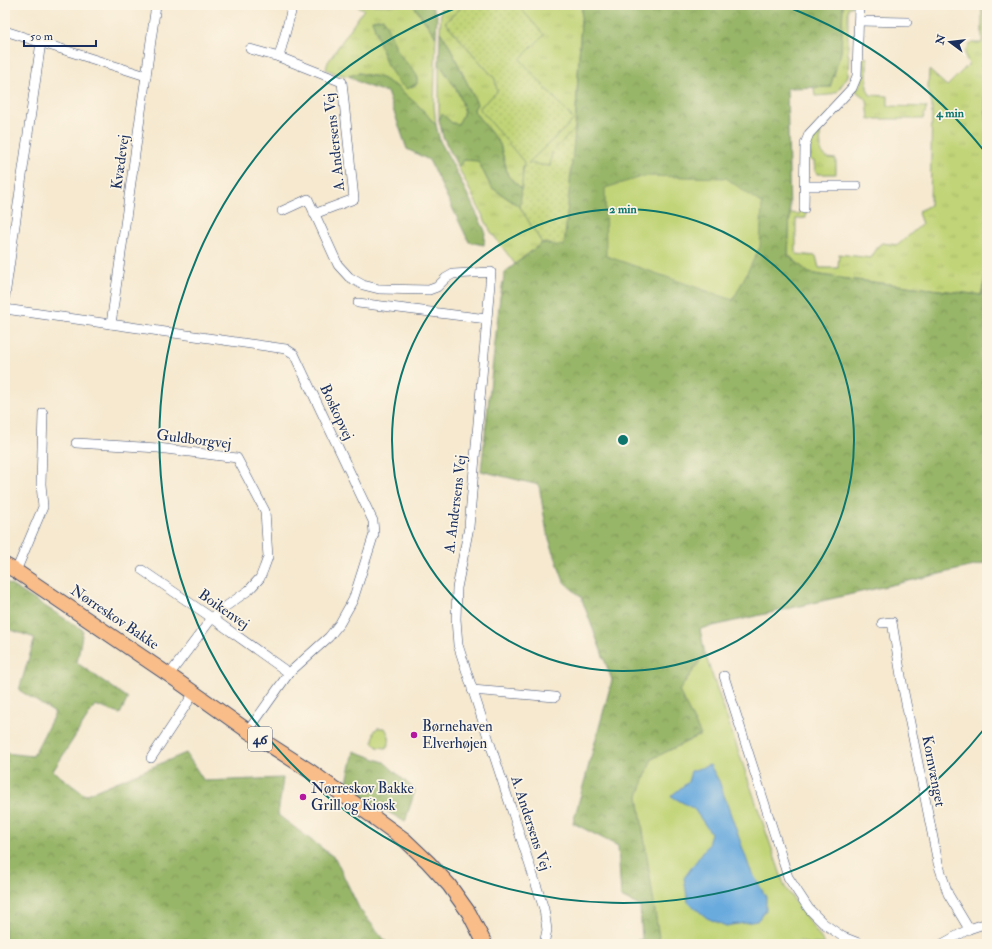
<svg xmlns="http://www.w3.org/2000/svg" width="992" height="949" font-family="'IM FELL Double Pica',serif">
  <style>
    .grass { fill: url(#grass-tufts); stroke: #6e826a }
    .forest { fill: url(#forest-crowns); stroke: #5a7263 }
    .park { fill: #c1d477; stroke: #6e826a }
    .garden { fill: url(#garden-dots); stroke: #6e826a }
    .water { fill: #6babde; stroke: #436d9e }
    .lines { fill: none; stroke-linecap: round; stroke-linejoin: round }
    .street-casing { stroke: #3c4b6f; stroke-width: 10 }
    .primary-casing { stroke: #3c4b6f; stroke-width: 16 }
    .street { stroke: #fff; stroke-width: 9 }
    .primary { stroke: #f8bd89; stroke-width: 14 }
    .ring { fill: none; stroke: #0f766e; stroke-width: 2 }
    .poi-dot { fill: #b5179e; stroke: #fcf5e5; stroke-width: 1.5 }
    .labels { text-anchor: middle; stroke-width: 3.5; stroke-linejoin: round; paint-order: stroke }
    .shield { fill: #fcf5e5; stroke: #5e6a86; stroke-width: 1 }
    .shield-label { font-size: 14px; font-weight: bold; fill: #1b2f5e }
    .street-label { font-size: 15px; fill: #1b2f5e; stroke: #fcf5e5 }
    .poi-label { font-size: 15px; fill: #1b2f5e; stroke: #fcf5e5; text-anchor: start }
    .centre { fill: #0f766e; stroke: #fcf5e5; stroke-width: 2 }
    .ring-label { font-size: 12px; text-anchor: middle; font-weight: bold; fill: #0f766e; stroke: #fcf5e5; stroke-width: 3.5; stroke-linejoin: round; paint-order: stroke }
  </style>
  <defs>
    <pattern id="grass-tufts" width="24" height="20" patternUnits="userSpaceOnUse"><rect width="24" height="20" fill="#c1d477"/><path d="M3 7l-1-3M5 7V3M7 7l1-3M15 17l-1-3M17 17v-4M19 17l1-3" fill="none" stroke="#a5b669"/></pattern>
    <pattern id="forest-crowns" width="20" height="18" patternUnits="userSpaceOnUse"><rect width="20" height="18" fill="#98b668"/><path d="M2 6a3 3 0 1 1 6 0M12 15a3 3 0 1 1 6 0" fill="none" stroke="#7b9459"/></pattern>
    <pattern id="garden-dots" width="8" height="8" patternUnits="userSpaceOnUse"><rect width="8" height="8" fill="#c1d477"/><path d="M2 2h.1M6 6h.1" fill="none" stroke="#a5b669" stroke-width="1.8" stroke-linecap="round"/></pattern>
  </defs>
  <rect width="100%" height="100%" fill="#fcf5e5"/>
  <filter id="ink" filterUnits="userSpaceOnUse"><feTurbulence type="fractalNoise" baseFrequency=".025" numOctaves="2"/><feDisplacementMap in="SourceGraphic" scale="8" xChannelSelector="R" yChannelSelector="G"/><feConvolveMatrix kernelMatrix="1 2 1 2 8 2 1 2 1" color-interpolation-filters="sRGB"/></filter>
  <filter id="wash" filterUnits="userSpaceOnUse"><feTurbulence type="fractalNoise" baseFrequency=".012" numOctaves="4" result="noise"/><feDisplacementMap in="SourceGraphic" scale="16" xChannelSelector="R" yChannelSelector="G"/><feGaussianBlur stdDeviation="0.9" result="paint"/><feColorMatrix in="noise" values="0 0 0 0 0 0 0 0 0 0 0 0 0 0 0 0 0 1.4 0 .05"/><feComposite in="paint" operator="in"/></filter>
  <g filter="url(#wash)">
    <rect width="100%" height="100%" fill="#f6e9d0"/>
    <g class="grass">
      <path d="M354 5H413L436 37 434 105 436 125 420 107 359 73 349 76 337 74 326 69 328 62 364 9Z"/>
      <path d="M441 5H464L445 22 495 79 499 78 521 10 527 5H582L575 129 552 152 550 166 523 165 522 189 508 176 500 144 475 113 474 109 477 104 448 43 440 32Z"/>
      <path d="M843 5H854V6L848 8V55H849L848 76 837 92 829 95 815 96 814 87H830L841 52Z"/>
      <path d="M982 5H987V58L982 64 987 121V271L981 295 839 278 809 273 788 255 790 213 799 214 800 209H806V218L796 219V254L816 256 819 268H838L839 254 871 258 879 245 882 243 898 245 922 224 918 213 919 211 930 205 932 105 928 88 929 70 947 86 969 64 966 58 965 51 971 43H982Z"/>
      <path d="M863 57 867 58V88L870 95 888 96V106L927 107 923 119H869L867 100 856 91 862 82Z"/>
      <path d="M439 63C445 73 464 98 464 109 464 114 461 119 458 124L452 123 442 115 439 120Z"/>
      <path d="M817 129 820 130 821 151 827 158 836 159V174H817L815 171 814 161 810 160V140Z"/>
      <path d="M464 160H478L491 187 520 207 542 243 515 264 491 232 458 167Z"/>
    </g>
    <g class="forest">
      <path d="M413 5H431L437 15 436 37Z"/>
      <path d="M582 5H843L841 52 830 87 787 88 790 213 788 255 809 273 839 278 981 295 987 271V563L700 629 705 654 679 691 701 735 652 759 638 796 660 944H622L642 939 640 906 621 897 618 846 573 823 612 680 581 597 564 582 547 533 539 485 481 471 500 297 505 272 542 243 564 245 575 129Z"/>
      <path d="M383 18 399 54 417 75V84L407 89 398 82 386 63 372 20Z"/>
      <path d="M440 32 448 43 477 104 474 109 475 113 500 144 508 176 522 189 520 207 491 187 478 161 464 160 458 167 443 137 439 120 442 114 452 123 458 124 463 115 464 108 458 92 439 63Z"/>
      <path d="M987 58V121L982 64Z"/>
      <path d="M359 73 382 78 397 87 420 107 436 125 440 141 453 165 485 231 484 245 469 242 429 160 407 149 387 92C372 88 362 85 349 76Z"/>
      <path d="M6 582 83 630 77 663 128 698 120 714 95 705 53 771 85 795 186 753 204 781 283 778 278 815 335 858 360 910 388 944H5V753L33 756 55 713 19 690 35 638 5 628V583Z"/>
      <path d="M354 751 384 762 415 790 405 822 346 786Z"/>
    </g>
    <g class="park">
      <path d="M645 176 726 178 762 204 760 247 733 300 606 256 605 188Z"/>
      <path d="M705 654 785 887 825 944H807L800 941 789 944H660L638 796 652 759 701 735 679 691Z"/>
      <path d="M377 728H385C389 735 392 741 386 748L377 747 373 742 374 732Z"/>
    </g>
    <path class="garden" d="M464 5H527L522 10 544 35 520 59 574 120 528 163 550 166 552 152 575 129 564 246 542 243 520 207 524 162 479 108 497 92 495 79 445 22Z"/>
    <path class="water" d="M710 765 719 781 750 869 766 897V910L757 921 726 926 707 918 688 902 684 878 708 845 711 833 694 809 671 796 688 782 691 771Z"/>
  </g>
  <g filter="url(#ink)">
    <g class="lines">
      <defs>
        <g id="street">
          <path d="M859 21 907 22"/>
          <path d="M5 31 146 76"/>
          <path d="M250 49 279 57 342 82 354 199 314 214"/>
          <path d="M279 57 291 12"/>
          <path d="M804 186H857"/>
          <path d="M804 209 805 144 809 134 852 88 857 76 859 5"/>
          <path d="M282 211 308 199 338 265 349 277 363 285 379 289 429 290 437 287 446 278 453 274 491 272 469 527 457 588 456 619 458 645 544 909 547 930 544 944"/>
          <path d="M5 296 41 42"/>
          <path d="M358 303 487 319"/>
          <path d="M5 309 286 349 294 354 373 521 374 534 353 600 340 623 329 637 289 673 248 731"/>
          <path d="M111 324 156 5"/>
          <path d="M76 443 158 448 237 458 265 511 268 557 264 568 260 578 249 590 225 607 212 618 169 675"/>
          <path d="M142 570 212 618 289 673"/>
          <path d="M16 571 43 507 41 484 43 413"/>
          <path d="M882 623 892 622 903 688 938 863 948 894 969 929"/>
          <path d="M724 676 788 877 809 909 823 923 843 937 861 944"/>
          <path d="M472 690 555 697"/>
          <path d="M151 758 194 693"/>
          <path d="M942 944 969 929 987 923"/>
        </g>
        <path id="primary" d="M5 565 16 571 169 675 248 731 310 771 405 840 428 862 449 885 469 913 485 944"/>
      </defs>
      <use href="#street" class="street-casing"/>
      <use href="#primary" class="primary-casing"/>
      <use href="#street" class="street"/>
      <use href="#primary" class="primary"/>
    </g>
  </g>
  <g class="ring">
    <circle cx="623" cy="440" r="231"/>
    <path d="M985 728A463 463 0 1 1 461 6M785 6A463 463 0 0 1 985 152"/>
  </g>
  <g class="poi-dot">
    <circle cx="414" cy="735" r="4"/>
    <circle cx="303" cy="797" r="4"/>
  </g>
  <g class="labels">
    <rect class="shield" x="248" y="727" width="24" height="24" rx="3"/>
    <g class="shield-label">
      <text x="260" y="744">46</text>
    </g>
    <g class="street-label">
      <text transform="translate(334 142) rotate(-96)" y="5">A. Andersens Vej</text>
      <text transform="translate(120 162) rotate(-82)" y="5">Kvædevej</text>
      <text transform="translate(337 412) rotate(65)" y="5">Boskopvej</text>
      <text transform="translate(194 439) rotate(7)" y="5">Guldborgvej</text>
      <text transform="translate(455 504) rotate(-83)" y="5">A. Andersens Vej</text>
      <text transform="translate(224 609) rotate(35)" y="5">Boikenvej</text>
      <text transform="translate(115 617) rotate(34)" y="5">Nørreskov Bakke</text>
      <text transform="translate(934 771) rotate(79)" y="5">Kornvænget</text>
      <text transform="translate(531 823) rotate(72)" y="5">A. Andersens Vej</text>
    </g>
    <g class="poi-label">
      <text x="422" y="731">Børnehaven<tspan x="422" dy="17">Elverhøjen</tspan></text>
      <text x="311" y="793">Nørreskov Bakke<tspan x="311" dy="17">Grill og Kiosk</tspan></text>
    </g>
  </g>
  <circle cx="623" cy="440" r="6" class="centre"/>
  <g class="ring-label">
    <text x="950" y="117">4 min</text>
    <text x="623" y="213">2 min</text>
  </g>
  <rect width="992" height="949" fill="none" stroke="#fcf5e5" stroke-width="20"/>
  <g transform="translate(950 42) rotate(285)" stroke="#fcf5e5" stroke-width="3" paint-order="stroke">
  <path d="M0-3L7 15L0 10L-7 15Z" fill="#1b2f5e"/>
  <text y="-6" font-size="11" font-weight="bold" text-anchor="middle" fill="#1b2f5e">N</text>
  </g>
  <path d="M24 40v6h72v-6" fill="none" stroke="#1b2f5e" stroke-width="2"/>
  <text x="30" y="40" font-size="12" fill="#1b2f5e" stroke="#fcf5e5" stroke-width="3" paint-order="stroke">50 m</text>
</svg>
